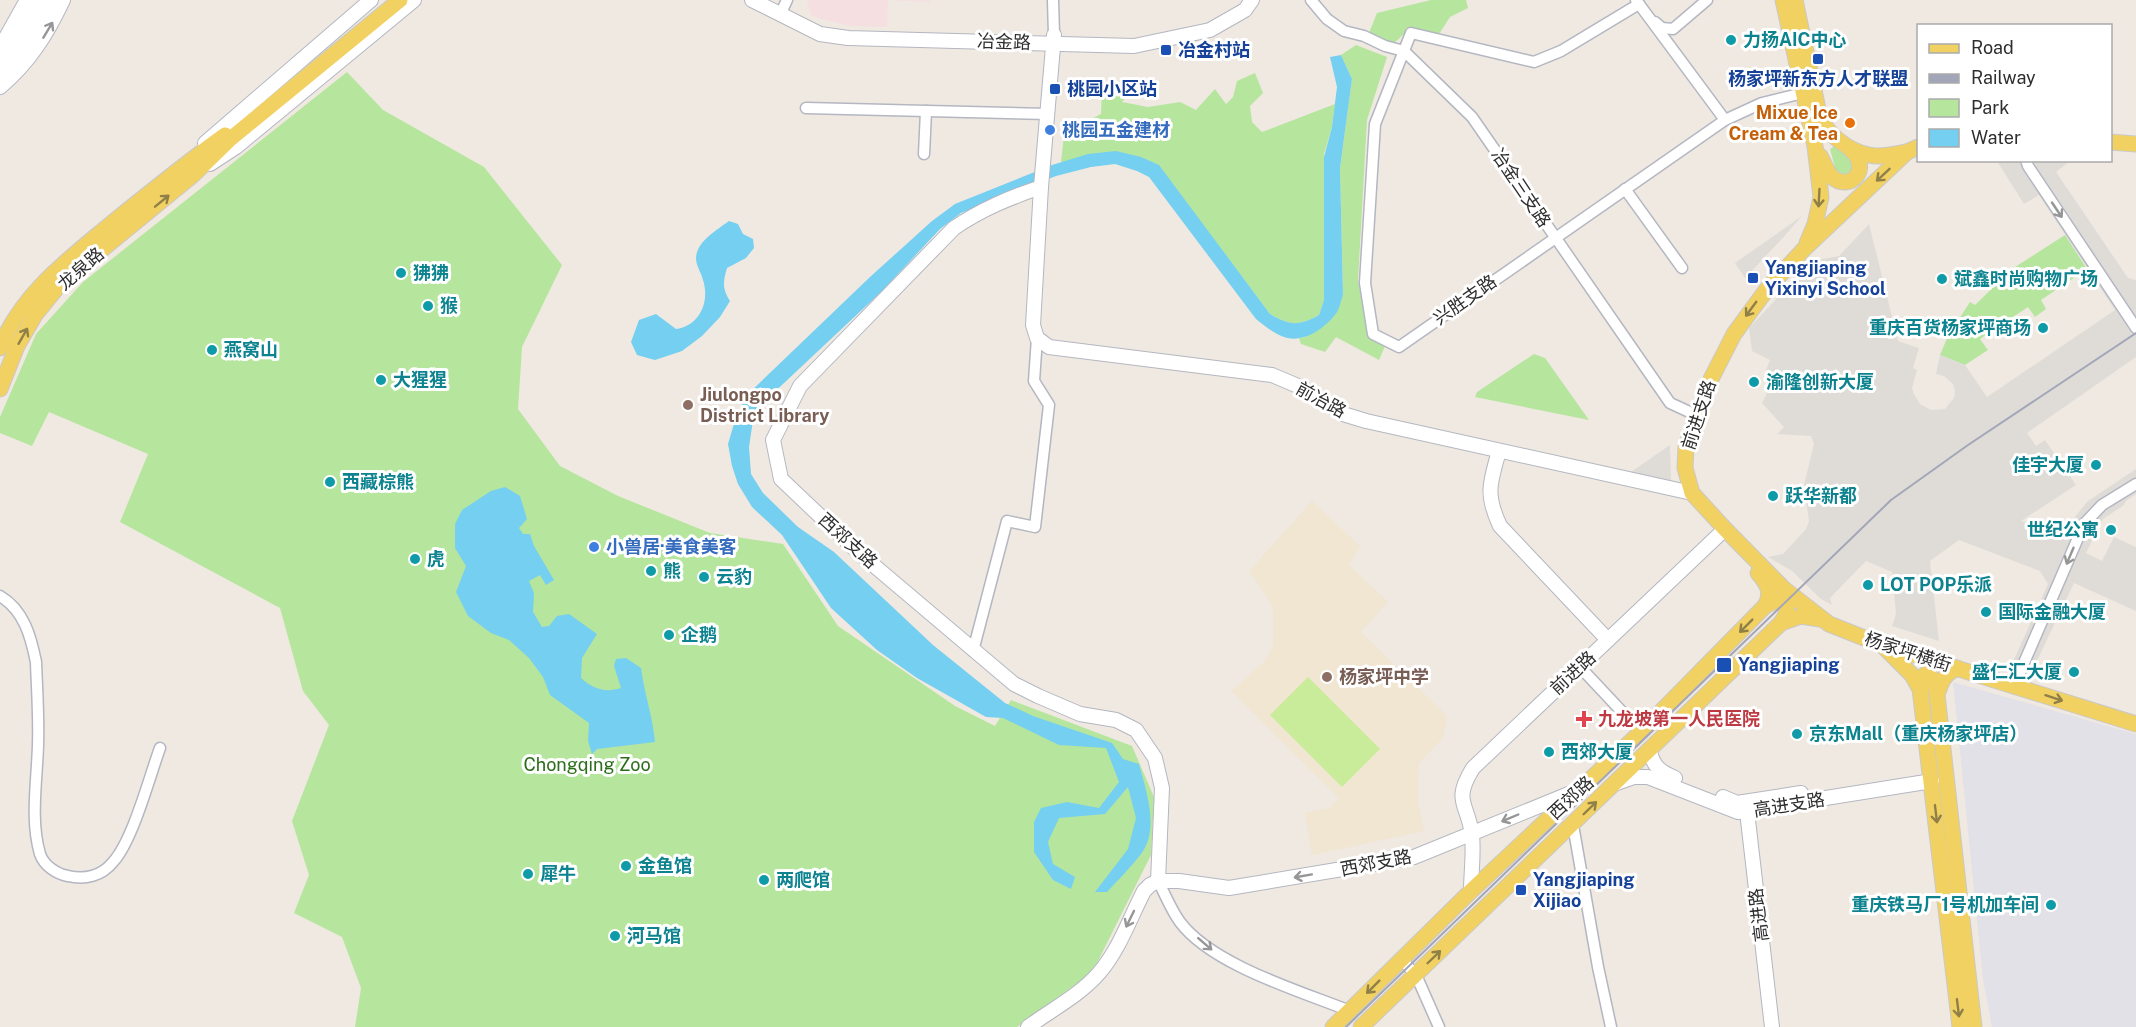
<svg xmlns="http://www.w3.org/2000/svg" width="2136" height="1027" font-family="'Public Sans','Noto Sans SC',sans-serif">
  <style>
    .industrial { fill: #e3e1e8 }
    .education { fill: #f0e6d1 }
    .medical { fill: #f5dfe0 }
    .green { fill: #b6e59e }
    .pitch { fill: #c9ec9a }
    .plaza { fill: #dfdcd8 }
    .water { fill: #75cff0 }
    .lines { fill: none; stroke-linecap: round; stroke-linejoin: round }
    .street-casing { stroke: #b4b7c1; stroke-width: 13 }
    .secondary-casing { stroke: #b4b7c1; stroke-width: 16 }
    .primary-casing { stroke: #c9c9c9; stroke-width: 17 }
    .street { stroke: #fff; stroke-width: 10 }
    .secondary { stroke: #fff; stroke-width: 14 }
    .primary { stroke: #f2d163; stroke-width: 15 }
    .rail { stroke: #a3a6b8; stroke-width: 2 }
    .oneway { stroke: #969696 }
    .oneway2 { stroke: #908048 }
    .culture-dot { fill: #0f9aa8; stroke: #fff; stroke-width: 2 }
    .transit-dot { fill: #1a4fb4; stroke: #fff; stroke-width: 2 }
    .food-dot { fill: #e8710a; stroke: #fff; stroke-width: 2 }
    .shop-dot { fill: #3f7fe0; stroke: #fff; stroke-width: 2 }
    .education-dot { fill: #8d6e63; stroke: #fff; stroke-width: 2 }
    .health-dot { fill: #e0444e; stroke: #fff; stroke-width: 2 }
    .labels { text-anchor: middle; stroke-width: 6; stroke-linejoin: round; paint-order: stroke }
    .culture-label { font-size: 18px; font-weight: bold; fill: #0d838f; stroke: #fff; text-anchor: start }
    .street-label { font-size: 18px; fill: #2e2e2e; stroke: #fff }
    .transit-label { font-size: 18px; font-weight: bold; fill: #164399; stroke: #fff; text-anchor: start }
    .food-label { font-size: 18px; font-weight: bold; fill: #c56008; stroke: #fff; text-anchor: end }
    .shop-label { font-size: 18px; font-weight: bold; fill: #366cbe; stroke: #fff; text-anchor: start }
    .education-label { font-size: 18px; font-weight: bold; fill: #785e54; stroke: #fff; text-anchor: start }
    .health-label { font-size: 18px; font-weight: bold; fill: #be3a42; stroke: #fff; text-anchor: start }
    .park-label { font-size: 18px; fill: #2c6e1b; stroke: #fff }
  </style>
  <rect width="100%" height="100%" fill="#efe9e1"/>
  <path class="industrial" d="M1953 682 2136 734V1027H1992L1983 980Z"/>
  <path class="education" d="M1312 501 1360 546 1349 565 1388 602 1361 632 1447 716 1443 738 1419 763 1418 803 1424 831 1312 855 1305 813 1330 808 1339 798 1231 691 1264 662 1273 646V609L1269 600 1249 571Z"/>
  <path class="medical" d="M807 0H930L929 2 888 0 887 27 850 26 821 19 811 15Z"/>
  <g class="green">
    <path d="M1431 0H1466L1468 8 1450 17 1439 34 1406 32 1393 44 1369 33 1377 13Z"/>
    <path d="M1356 45 1387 57 1367 120 1358 280 1368 335 1385 346 1379 360 1336 337 1325 352 1301 344 1299 338 1306 337 1343 295 1340 168 1352 79 1341 55Z"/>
    <path d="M347 72 383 110 484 167 562 265 522 347 518 409 560 466 618 496 710 533 783 544 838 626 955 706 995 726 1011 700 1132 746 1154 797 1151 855 1097 963 1083 979 1017 1027H355L361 988 342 937 294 913 309 875 292 821 329 725 303 691 280 608 120 522 148 454 49 412 32 446 0 433V417L36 334 83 282Z"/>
    <path d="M1255 73 1263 93 1250 106 1252 122 1262 132 1335 104 1332 127 1324 154V300L1319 315C1299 326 1290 326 1270 314L1158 165 1061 162 1065 126 1087 121 1101 114 1102 87 1125 79 1139 86 1129 93 1122 102 1148 107 1180 102 1196 110 1215 89 1226 104 1233 97 1237 81Z"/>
    <path d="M1835 146 1853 157 1857 166 1844 178 1836 171 1830 149Z"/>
    <path d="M2065 235 2087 269 2041 300 2046 309 2035 317 2028 307 1980 339 1988 350 1965 365 1940 355 1948 336 1970 302 1975 305 2012 269Z"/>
    <path d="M1534 354 1545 358 1589 420 1475 397 1477 392Z"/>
  </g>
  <path class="pitch" d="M1308 677 1380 749 1342 787 1270 715Z"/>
  <g class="plaza">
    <path d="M1997 161H2070L2056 172 2128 278 2136 280V357L2027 433 2036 446 2045 440 2076 485 2021 521 2053 531 2064 530 2088 501 2136 469V494L2126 501 2124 505 2103 519 2086 553 2102 561 2114 537 2136 547V611L2074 583 2035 665 2039 679 2012 664 2048 584 2040 571 1959 540 1930 561 1939 641 1892 626 1896 614 1892 572 1866 561 1830 598 1832 605 1821 599 1792 571 1768 557 1783 554 1806 529 1809 521 1804 485 1814 444 1811 436 1777 434 1784 427 1762 403 1776 375 1766 370 1770 360 1752 351 1749 328 1812 261 1839 256 1869 224 1898 341 1919 348 1913 368 1917 370 1912 388 1914 394 1920 404 1931 410 1945 409 1954 398 1955 391 1953 384 1944 376 1936 374 1940 355 1965 365 1987 397 2115 310 2039 195 2024 204Z"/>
    <path d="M1802 216 1780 241 1745 278 1735 263Z"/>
    <path d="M1670 445 1671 481 1631 472Z"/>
  </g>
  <g class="water">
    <path d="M1341 55 1352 79 1340 168 1343 295C1341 300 1340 307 1337 312 1326 328 1303 344 1284 337 1273 333 1265 326 1256 319L1149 177 1137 171 1115 164 1091 167 1056 176 961 213 940 229 882 291 767 399 753 420 749 447 751 474 763 493 798 527 834 552 933 645 1005 703 1033 716 1112 743 1123 759 1139 764C1146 791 1160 829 1141 854 1131 867 1118 880 1107 892H1095L1128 849 1136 818 1128 787 1105 814 1059 818 1048 842 1053 864 1075 877 1071 889 1053 880 1034 852V822L1041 808 1067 802 1099 808 1119 782 1106 748 1059 745 1003 718 986 717 917 678 877 650 831 608 782 535 752 507 738 484 732 466 728 444 736 417 747 395 870 277 932 221 955 204 1052 165 1088 154 1116 151 1141 157 1159 165 1270 314C1290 326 1299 326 1319 315L1324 300V157L1332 127 1337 87 1330 57Z"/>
    <path d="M729 221 738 224 743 234 753 239 754 248 746 258 727 268C723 282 722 288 730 301L720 317 702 336 682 351 655 360 637 355 631 342 639 320 656 314 676 329C700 326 710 301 703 280 701 272 696 266 696 258 697 241 717 230 729 221Z"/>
    <path d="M505 487 520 496 527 519 519 528 523 534H530L534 546 554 580 546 585 540 575 529 581 534 593 533 612 542 627 549 626 557 616 569 614 597 634 582 658 581 678C593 689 605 693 621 688L614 666 616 659 626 658 641 668C644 693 653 717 655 742L597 749 592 754 588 741 589 723 550 695 543 677 529 658 509 640 491 633 468 616 456 592 466 566 455 548V524L462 510 491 491Z"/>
  </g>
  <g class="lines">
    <defs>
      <g id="street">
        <path d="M1053 0 1054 35"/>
        <path d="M1311 0 1327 19 1344 31 1364 36 1385 46 1404 51 1472 117 1670 403 1696 415"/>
        <path d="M1636 0 1725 120"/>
        <path d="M1639 4 1561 51 1534 62 1411 33 1375 124 1365 283 1373 334 1399 347 1725 120 1762 103 1803 93"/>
        <path d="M780 15 787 0"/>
        <path d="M1655 22 1662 28 1673 29 1707 0"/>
        <path d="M806 108 1048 114"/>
        <path d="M924 154 926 111"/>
        <path d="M2026 160 2028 166 2136 328"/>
        <path d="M1625 189 1682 268"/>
        <path d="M0 596C24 610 31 637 36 662 37 690 39 718 38 745 37 781 30 820 40 854 44 866 57 874 68 876 85 880 102 876 113 862 133 840 149 778 160 748"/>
        <path d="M973 651 1007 521 1035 527 1049 405 1034 381 1037 338"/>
        <path d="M1580 667 1641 732"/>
        <path d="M2014 686 2084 524 2102 505 2136 484"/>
        <path d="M1573 825 1598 967 1611 1027"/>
        <path d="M1158 881C1165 894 1171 910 1180 922 1212 965 1300 991 1350 1011"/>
        <path d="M1401 959 1416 975 1439 1027"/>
      </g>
      <g id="secondary">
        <path d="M752 0 820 34 848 38 1134 46 1210 30 1245 10 1252 0"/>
        <path d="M1054 35 1041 187 1033 325 1037 338 1049 347 1272 375 1305 389 1343 414 1366 421 1692 493"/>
        <path d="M0 48 27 0"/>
        <path d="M0 62 17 39 37 2"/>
        <path d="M0 80 26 43 49 0"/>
        <path d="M0 87C29 63 47 34 63 0"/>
        <path d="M205 143 371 0"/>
        <path d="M210 164 236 147 414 0"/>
        <path d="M1041 187C1009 198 982 209 954 228L800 386 773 440 781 479 858 552 1014 684 1038 696 1080 714 1116 720 1136 730 1155 758 1162 788 1158 881"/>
        <path d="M1499 451C1490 483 1485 494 1500 526L1608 640"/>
        <path d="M1650 751C1653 767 1661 772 1675 778"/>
        <path d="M1617 783 1634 777H1648L1738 812 1932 781"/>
        <path d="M1723 797 1737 803 1801 793"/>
        <path d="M1746 803 1772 1027"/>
        <path d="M1471 891C1471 873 1474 853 1472 835 1468 803 1452 802 1473 768L1725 529"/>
        <path d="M1028 1027C1051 1010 1080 995 1099 973 1119 950 1130 918 1144 891L1150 885 1158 881H1179L1229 888 1414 857 1576 791"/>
      </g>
      <g id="primary">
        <path d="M1783 0 1815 146 1821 197 1815 224 1807 243"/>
        <path d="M1795 0 1819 114C1826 134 1848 151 1869 155 1881 158 1895 154 1907 152"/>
        <path d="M2110 142 2136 144"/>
        <path d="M1918 147 1907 152 1805 248 1767 289 1734 334 1710 381 1686 447 1685 468 1692 493 1725 529 1784 589 1829 624 1882 645 2136 724"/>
        <path d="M1820 156C1824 163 1827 172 1832 177 1850 193 1873 168 1850 149"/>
        <path d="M0 348C21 294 69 259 112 223 149 193 186 163 225 135"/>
        <path d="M0 389 17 346 35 315 61 283 193 175 229 140 400 0"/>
        <path d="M1765 606 1777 600C1792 603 1787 614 1781 623"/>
        <path d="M1884 647 1912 675 1920 689 1960 1027"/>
        <path d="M1957 668C1944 674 1941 682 1937 695L1974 1027"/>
        <path d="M1920 689 1922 677 1926 674C1935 678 1935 687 1937 695"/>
        <path d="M1333 1027 1471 891 1641 732 1765 606C1773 593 1767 583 1758 573"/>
        <path d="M1361 1027 1781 623 1801 616 1820 619"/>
      </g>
    </defs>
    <use href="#street" class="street-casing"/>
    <use href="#secondary" class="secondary-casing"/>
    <use href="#primary" class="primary-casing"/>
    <use href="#street" class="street"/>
    <use href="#secondary" class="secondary"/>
    <use href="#primary" class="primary"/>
    <path class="rail" d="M1346 1027 1891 500 1968 445 2136 333"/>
  </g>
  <defs><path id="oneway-shaft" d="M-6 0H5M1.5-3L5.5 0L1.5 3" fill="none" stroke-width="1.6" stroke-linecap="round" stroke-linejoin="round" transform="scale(1.5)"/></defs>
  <g class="oneway">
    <use href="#oneway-shaft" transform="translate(48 30) rotate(-59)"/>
    <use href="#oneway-shaft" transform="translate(2057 210) rotate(56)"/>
    <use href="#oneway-shaft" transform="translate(2070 556) rotate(113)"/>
    <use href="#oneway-shaft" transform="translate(1510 818) rotate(157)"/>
    <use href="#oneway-shaft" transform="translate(1303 876) rotate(170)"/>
    <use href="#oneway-shaft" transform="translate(1130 919) rotate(116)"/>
    <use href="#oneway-shaft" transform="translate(1205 944) rotate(41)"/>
  </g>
  <g class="oneway2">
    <use href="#oneway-shaft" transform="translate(1883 175) rotate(137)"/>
    <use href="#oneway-shaft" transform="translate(1819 198) rotate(93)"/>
    <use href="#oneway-shaft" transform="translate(162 201) rotate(-39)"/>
    <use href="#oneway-shaft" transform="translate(1751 309) rotate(126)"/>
    <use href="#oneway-shaft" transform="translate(23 336) rotate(-60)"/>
    <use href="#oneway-shaft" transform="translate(1746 626) rotate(135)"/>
    <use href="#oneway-shaft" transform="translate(2054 698) rotate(18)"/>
    <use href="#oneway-shaft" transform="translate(1590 808) rotate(-44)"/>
    <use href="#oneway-shaft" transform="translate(1936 814) rotate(83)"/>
    <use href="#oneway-shaft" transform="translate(1434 957) rotate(-44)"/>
    <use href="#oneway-shaft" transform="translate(1373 987) rotate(135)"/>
    <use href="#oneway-shaft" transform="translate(1958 1008) rotate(83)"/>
  </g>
  <g class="culture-dot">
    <circle cx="1731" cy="40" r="6"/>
    <circle cx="401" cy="273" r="6"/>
    <circle cx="1942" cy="279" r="6"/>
    <circle cx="428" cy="306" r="6"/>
    <circle cx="2043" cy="328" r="6"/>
    <circle cx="212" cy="350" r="6"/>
    <circle cx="381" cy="380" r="6"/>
    <circle cx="1754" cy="382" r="6"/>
    <circle cx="2096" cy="465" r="6"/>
    <circle cx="330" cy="482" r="6"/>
    <circle cx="1773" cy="496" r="6"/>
    <circle cx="2111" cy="530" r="6"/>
    <circle cx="415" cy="559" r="6"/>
    <circle cx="651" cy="571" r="6"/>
    <circle cx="704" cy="577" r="6"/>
    <circle cx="1868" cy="585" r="6"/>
    <circle cx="1986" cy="612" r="6"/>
    <circle cx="669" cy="635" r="6"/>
    <circle cx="2074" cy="672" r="6"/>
    <circle cx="1797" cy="734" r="6"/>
    <circle cx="1549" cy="752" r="6"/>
    <circle cx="626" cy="866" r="6"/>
    <circle cx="528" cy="874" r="6"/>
    <circle cx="764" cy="880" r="6"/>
    <circle cx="2051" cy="905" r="6"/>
    <circle cx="615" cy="936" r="6"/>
  </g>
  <g class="transit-dot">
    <rect x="1160" y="44" width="12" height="12" rx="3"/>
    <rect x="1812" y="53" width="12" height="12" rx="3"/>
    <rect x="1049" y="83" width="12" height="12" rx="3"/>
    <rect x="1747" y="272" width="12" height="12" rx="3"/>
    <rect x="1716" y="657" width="16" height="16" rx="3"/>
    <rect x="1515" y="884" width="12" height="12" rx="3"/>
  </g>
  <circle class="food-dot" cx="1850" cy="123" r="6"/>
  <g class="shop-dot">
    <circle cx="1050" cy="130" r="6"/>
    <circle cx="594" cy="547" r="6"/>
  </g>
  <g class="education-dot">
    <circle cx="688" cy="405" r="6"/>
    <circle cx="1327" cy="677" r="6"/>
  </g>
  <path class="health-dot" d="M1581 710h6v6h6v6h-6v6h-6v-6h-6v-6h6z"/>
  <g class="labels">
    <g class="culture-label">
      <text x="1743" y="46">力扬AIC中心</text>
      <text x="413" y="279">狒狒</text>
      <text x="1954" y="285">斌鑫时尚购物广场</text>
      <text x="440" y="312">猴</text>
      <text x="2031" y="334" text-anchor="end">重庆百货杨家坪商场</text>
      <text x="224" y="356">燕窝山</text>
      <text x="393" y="386">大猩猩</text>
      <text x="1766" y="388">渝隆创新大厦</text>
      <text x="2084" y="471" text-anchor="end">佳宇大厦</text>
      <text x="342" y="488">西藏棕熊</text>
      <text x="1785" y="502">跃华新都</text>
      <text x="2099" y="536" text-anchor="end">世纪公寓</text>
      <text x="427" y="565">虎</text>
      <text x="663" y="577">熊</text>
      <text x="716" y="583">云豹</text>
      <text x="1880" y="591">LOT POP乐派</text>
      <text x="1998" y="618">国际金融大厦</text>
      <text x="681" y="641">企鹅</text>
      <text x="2062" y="678" text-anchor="end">盛仁汇大厦</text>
      <text x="1809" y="740">京东Mall（重庆杨家坪店）</text>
      <text x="1561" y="758">西郊大厦</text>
      <text x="638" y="872">金鱼馆</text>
      <text x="540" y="880">犀牛</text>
      <text x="776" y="886">两爬馆</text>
      <text x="2039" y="911" text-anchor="end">重庆铁马厂1号机加车间</text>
      <text x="627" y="942">河马馆</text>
    </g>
    <g class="street-label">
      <text transform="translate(1004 42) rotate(2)" y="6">冶金路</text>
      <text transform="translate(1521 188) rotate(56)" y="6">冶金三支路</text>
      <text transform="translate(81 269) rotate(-41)" y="6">龙泉路</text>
      <text transform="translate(1465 300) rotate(-35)" y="6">兴胜支路</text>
      <text transform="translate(1321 400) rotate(29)" y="6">前冶路</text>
      <text transform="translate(1699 415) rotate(-72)" y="6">前进支路</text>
      <text transform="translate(848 541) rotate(42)" y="6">西郊支路</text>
      <text transform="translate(1908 652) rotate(18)" y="6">杨家坪横街</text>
      <text transform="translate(1573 673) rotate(-43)" y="6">前进路</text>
      <text transform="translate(1571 798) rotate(-43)" y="6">西郊路</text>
      <text transform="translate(1789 805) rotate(-9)" y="6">高进支路</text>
      <text transform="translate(1376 863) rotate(-11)" y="6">西郊支路</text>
      <text transform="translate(1759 915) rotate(-97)" y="6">高进路</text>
    </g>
    <g class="transit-label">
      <text x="1178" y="56">冶金村站</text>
      <text x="1818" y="85" text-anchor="middle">杨家坪新东方人才联盟</text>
      <text x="1067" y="95">桃园小区站</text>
      <text x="1765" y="274">Yangjiaping<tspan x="1765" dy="21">Yixinyi School</tspan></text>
      <text x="1738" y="671">Yangjiaping</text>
      <text x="1533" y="886">Yangjiaping<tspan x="1533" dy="21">Xijiao</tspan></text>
    </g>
    <g class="food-label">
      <text x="1838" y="119">Mixue Ice<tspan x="1838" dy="21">Cream &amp; Tea</tspan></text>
    </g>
    <g class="shop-label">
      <text x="1062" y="136">桃园五金建材</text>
      <text x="606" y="553">小兽居·美食美客</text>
    </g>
    <g class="education-label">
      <text x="700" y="401">Jiulongpo<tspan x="700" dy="21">District Library</tspan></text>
      <text x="1339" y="683">杨家坪中学</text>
    </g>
    <g class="health-label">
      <text x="1598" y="725">九龙坡第一人民医院</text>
    </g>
    <g class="park-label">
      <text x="587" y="771">Chongqing Zoo</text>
    </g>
  </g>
  <rect x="1917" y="24" width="195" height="138" fill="#ffffff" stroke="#ababab" stroke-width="1.5"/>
  <rect x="1929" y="44" width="30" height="9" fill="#f2d163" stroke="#ababab" stroke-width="1.5"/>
  <text x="1971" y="54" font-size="18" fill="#2e2e2e">Road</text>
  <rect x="1929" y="74" width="30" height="9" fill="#a3a6b8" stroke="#ababab" stroke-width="1.5"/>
  <text x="1971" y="84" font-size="18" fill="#2e2e2e">Railway</text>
  <rect x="1929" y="99" width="30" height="18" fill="#b6e59e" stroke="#ababab" stroke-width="1.5"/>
  <text x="1971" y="114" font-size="18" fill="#2e2e2e">Park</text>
  <rect x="1929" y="129" width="30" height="18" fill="#75cff0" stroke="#ababab" stroke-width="1.5"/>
  <text x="1971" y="144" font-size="18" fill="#2e2e2e">Water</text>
</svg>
